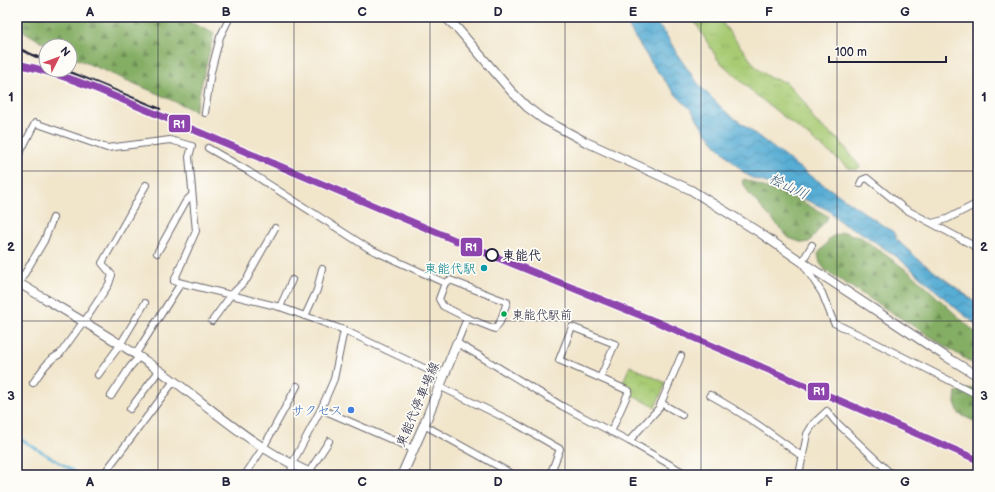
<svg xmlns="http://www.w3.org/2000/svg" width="995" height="492" font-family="'Balsamiq Sans','Klee One',sans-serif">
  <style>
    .grass { fill: url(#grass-tufts); stroke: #647657 }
    .forest { fill: url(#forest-firs); stroke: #546850 }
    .park { fill: url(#park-crowns); stroke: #647657 }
    .water { fill: url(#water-waves); stroke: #3d6888 }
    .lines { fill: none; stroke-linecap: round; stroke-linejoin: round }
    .stream { stroke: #58add4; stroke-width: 2.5 }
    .minor-casing { stroke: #6a666d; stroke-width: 8 }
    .tertiary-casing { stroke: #6a666d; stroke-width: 10 }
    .secondary-casing { stroke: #6a666d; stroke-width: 11 }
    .minor { stroke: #fff; stroke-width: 6 }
    .tertiary { stroke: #fff; stroke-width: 8 }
    .secondary { stroke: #fff; stroke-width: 9 }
    .rail { stroke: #22223b; stroke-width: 2.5 }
    .rail-1-casing { stroke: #fdfcf7; stroke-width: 10 }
    .rail-1 { stroke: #8e44ad; stroke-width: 7 }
    .grid { fill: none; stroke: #22223b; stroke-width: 1; stroke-opacity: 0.55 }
    .stop-dot { fill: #fdfcf7; stroke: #22223b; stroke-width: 2 }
    .culture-dot { fill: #0f9aa8; stroke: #fdfcf7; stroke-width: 1.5 }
    .bus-dot { fill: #00a651; stroke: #fdfcf7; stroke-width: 1.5 }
    .shop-dot { fill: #3f7fe0; stroke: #fdfcf7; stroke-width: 1.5 }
    .labels { text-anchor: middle; stroke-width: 3.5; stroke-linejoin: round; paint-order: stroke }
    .bus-label { font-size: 12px; fill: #22223b; stroke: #fdfcf7; text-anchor: start }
    .stop-label { font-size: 13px; font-weight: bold; fill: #22223b; stroke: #fdfcf7; text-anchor: start }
    .culture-label { font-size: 13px; fill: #0d838f; stroke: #fdfcf7; text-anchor: end }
    .street-label { font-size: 13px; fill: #22223b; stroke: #fdfcf7 }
    .shop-label { font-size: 13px; fill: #366cbe; stroke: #fdfcf7; text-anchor: end }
    .water-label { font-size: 14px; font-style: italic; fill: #385a78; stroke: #fdfcf7 }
    .line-badge { stroke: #fdfcf7; stroke-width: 1.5 }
    .badge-label { font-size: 11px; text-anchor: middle; font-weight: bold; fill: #fff }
    .neatline { fill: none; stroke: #22223b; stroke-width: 1.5 }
    .grid-label { font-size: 13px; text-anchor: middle; font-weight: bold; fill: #22223b }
  </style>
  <defs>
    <pattern id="grass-tufts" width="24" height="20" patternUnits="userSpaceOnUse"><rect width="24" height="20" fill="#a7ca73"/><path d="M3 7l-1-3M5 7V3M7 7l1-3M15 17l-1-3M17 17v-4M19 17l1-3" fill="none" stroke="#8fad64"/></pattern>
    <pattern id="forest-firs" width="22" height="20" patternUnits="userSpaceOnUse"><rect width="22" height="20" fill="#85ae65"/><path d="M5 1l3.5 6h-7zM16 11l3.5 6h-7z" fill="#6c8d54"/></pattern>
    <pattern id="park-crowns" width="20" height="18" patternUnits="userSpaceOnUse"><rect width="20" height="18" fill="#a7ca73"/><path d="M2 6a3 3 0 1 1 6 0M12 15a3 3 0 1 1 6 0" fill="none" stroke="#8fad64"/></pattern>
    <pattern id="water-waves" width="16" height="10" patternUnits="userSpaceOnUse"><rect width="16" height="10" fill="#58add4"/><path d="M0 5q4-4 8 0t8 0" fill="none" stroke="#488cad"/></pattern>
  </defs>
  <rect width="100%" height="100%" fill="#fdfcf7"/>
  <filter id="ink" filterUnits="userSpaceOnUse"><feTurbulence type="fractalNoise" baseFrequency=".025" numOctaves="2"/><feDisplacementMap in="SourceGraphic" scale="8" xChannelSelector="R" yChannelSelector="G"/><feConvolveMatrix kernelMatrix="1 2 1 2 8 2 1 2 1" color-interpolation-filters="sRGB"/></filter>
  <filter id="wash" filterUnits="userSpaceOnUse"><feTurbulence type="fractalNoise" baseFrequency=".012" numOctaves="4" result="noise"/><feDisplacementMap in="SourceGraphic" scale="16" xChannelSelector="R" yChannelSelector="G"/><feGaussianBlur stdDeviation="0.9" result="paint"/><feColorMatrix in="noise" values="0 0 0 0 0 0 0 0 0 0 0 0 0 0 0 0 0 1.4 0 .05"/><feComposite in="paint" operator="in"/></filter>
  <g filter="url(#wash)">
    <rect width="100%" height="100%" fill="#f1e5ca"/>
    <path class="grass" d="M692 17H718L756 67 770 78 786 82 805 103 814 120 841 142 860 167 856 170 849 168 756 95 718 60Z"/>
    <g class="forest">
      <path d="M17 17H178L214 33 195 111 154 92 70 56V46H48L17 27Z"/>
      <path d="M745 179 763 187 799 200 828 216 827 219 809 242 803 243 789 238 749 194 742 181Z"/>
      <path d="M844 232 862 238 912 274 978 335V367L826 271 820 263 818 254 831 237Z"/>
      <path d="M976 387 978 388V423L959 414 955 402 956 392Z"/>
    </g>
    <path class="park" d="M630 366 666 383 655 407 631 395 633 389 622 384Z"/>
    <path class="water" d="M624 17H650L665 33 679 57 700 86 724 110 801 169 888 229C893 231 896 233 896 239L919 260 978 304V326L959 311 931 286 896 256 860 232 843 224 828 210 773 185 754 179 744 173 721 150 705 131 692 111 677 96 654 67 632 33Z"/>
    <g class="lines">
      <path class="stream" d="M17 437 80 475"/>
    </g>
  </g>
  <g filter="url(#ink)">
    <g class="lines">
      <defs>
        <g id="minor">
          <path d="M205 113 211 72 220 37 230 17"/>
          <path d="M208 148 248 171 368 248 445 283"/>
          <path d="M17 159 35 123 107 148 170 140 192 146 189 157 196 231 174 281 280 307 344 330 443 377"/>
          <path d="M860 184 862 180 867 178 905 209 978 248"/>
          <path d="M932 223 947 219 978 203"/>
          <path d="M812 245 802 262 822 293 834 323 868 339 978 395"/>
          <path d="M157 253 186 201 192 195"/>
          <path d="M450 280 507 302 500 322 495 329 467 318 443 306 439 299 445 283Z"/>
          <path d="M19 283 44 241 53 218"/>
          <path d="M280 307 292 280"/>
          <path d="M305 316 317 290 322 269"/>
          <path d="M467 318 457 343 478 355 562 406 629 441 688 475"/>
          <path d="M212 321 231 295 247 279 254 265 275 228"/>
          <path d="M84 322 109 284 112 275 102 263 146 185"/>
          <path d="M135 355 181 283"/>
          <path d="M98 375 120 345 145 303"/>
          <path d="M600 378 615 344 572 327 559 360 629 391 611 432"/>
          <path d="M33 383C41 372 47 360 60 354L83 322"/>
          <path d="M439 386 513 422 560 449 550 475"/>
          <path d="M710 395C743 413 773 435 803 457"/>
          <path d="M111 396 130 367 139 357"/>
          <path d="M661 403 682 415"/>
          <path d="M130 409 159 371"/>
          <path d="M321 409 413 449"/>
          <path d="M424 425 514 475"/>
          <path d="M629 441 659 408 681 356"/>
          <path d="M309 472 329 441"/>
          <path d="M103 475 174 381"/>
          <path d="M245 475 263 448 297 386"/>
          <path d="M291 475 292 464 321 409 334 379 344 330"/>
          <path d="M669 475 674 467"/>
          <path d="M799 475 807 434 813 424 827 411 835 421 888 471 895 475"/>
        </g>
        <g id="tertiary">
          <path d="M445 17 458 29 511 91 527 107 543 119 586 142 691 190 757 231 802 262 945 356 978 376"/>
          <path d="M17 282C70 314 124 344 174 381 204 403 232 428 264 448 280 458 297 467 315 475"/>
        </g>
        <path id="secondary" d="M402 475 424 425 457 343"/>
      </defs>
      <use href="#minor" class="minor-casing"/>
      <use href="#tertiary" class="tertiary-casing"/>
      <use href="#secondary" class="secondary-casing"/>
      <use href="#minor" class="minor"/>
      <use href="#tertiary" class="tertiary"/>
      <use href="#secondary" class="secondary"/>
      <g class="rail">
        <path d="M17 48 46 61"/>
        <path d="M65 70 160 109"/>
      </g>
      <defs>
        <path id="rail-1" d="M17 64C46 70 70 78 97 89L476 249 657 322 978 460"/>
      </defs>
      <use href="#rail-1" class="rail-1-casing"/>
      <use href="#rail-1" class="rail-1"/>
    </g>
  </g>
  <path class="grid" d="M158 17V475M294 17V475M430 17V475M565 17V475M701 17V475M837 17V475M17 171H978M17 321H978"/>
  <circle class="stop-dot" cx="492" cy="255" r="6"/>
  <circle class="culture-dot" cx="484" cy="268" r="4"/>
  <circle class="bus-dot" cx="504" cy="314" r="3.5"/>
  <circle class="shop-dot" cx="351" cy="410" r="4"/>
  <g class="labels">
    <g class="bus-label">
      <text x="512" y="319">東能代駅前</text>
    </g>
    <g class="stop-label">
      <text x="502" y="260">東能代</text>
    </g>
    <g class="culture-label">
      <text x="476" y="273">東能代駅</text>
    </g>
    <g class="street-label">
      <text transform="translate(417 404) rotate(-67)" y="5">東能代停車場線</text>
    </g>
    <g class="shop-label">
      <text x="343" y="415">サクセス</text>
    </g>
    <g class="water-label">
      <text transform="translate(789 186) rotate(26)" y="5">桧山川</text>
    </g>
  </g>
  <g class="line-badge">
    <rect x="168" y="114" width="23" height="19" rx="4" fill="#8e44ad"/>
    <rect x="460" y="237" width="23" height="20" rx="4" fill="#8e44ad"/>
    <rect x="807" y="382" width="23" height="19" rx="4" fill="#8e44ad"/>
  </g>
  <g class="badge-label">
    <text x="179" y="128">R1</text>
    <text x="471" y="251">R1</text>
    <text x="819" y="395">R1</text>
  </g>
  <rect width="995" height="492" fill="none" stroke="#fdfcf7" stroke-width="44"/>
  <g transform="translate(58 58) rotate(48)"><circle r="19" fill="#fdfcf7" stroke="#a5a5ac"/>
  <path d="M0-3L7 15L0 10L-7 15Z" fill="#d1495b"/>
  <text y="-6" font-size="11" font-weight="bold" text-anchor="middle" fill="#22223b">N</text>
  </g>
  <path d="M829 56v6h117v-6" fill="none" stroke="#22223b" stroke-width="2"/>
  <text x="835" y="56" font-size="12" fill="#22223b" stroke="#fdfcf7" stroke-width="3" paint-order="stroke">100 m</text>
  <rect x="22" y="22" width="951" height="448" class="neatline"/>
  <g class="grid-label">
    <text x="90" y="16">A</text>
    <text x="226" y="16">B</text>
    <text x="362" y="16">C</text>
    <text x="498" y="16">D</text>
    <text x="633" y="16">E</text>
    <text x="769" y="16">F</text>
    <text x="905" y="16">G</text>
    <text x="11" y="101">1</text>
    <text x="984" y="101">1</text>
    <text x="11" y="251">2</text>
    <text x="984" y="251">2</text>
    <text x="11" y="400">3</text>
    <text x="984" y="400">3</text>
    <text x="90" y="486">A</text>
    <text x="226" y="486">B</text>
    <text x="362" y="486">C</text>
    <text x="498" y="486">D</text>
    <text x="633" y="486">E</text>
    <text x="769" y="486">F</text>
    <text x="905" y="486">G</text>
  </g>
</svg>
